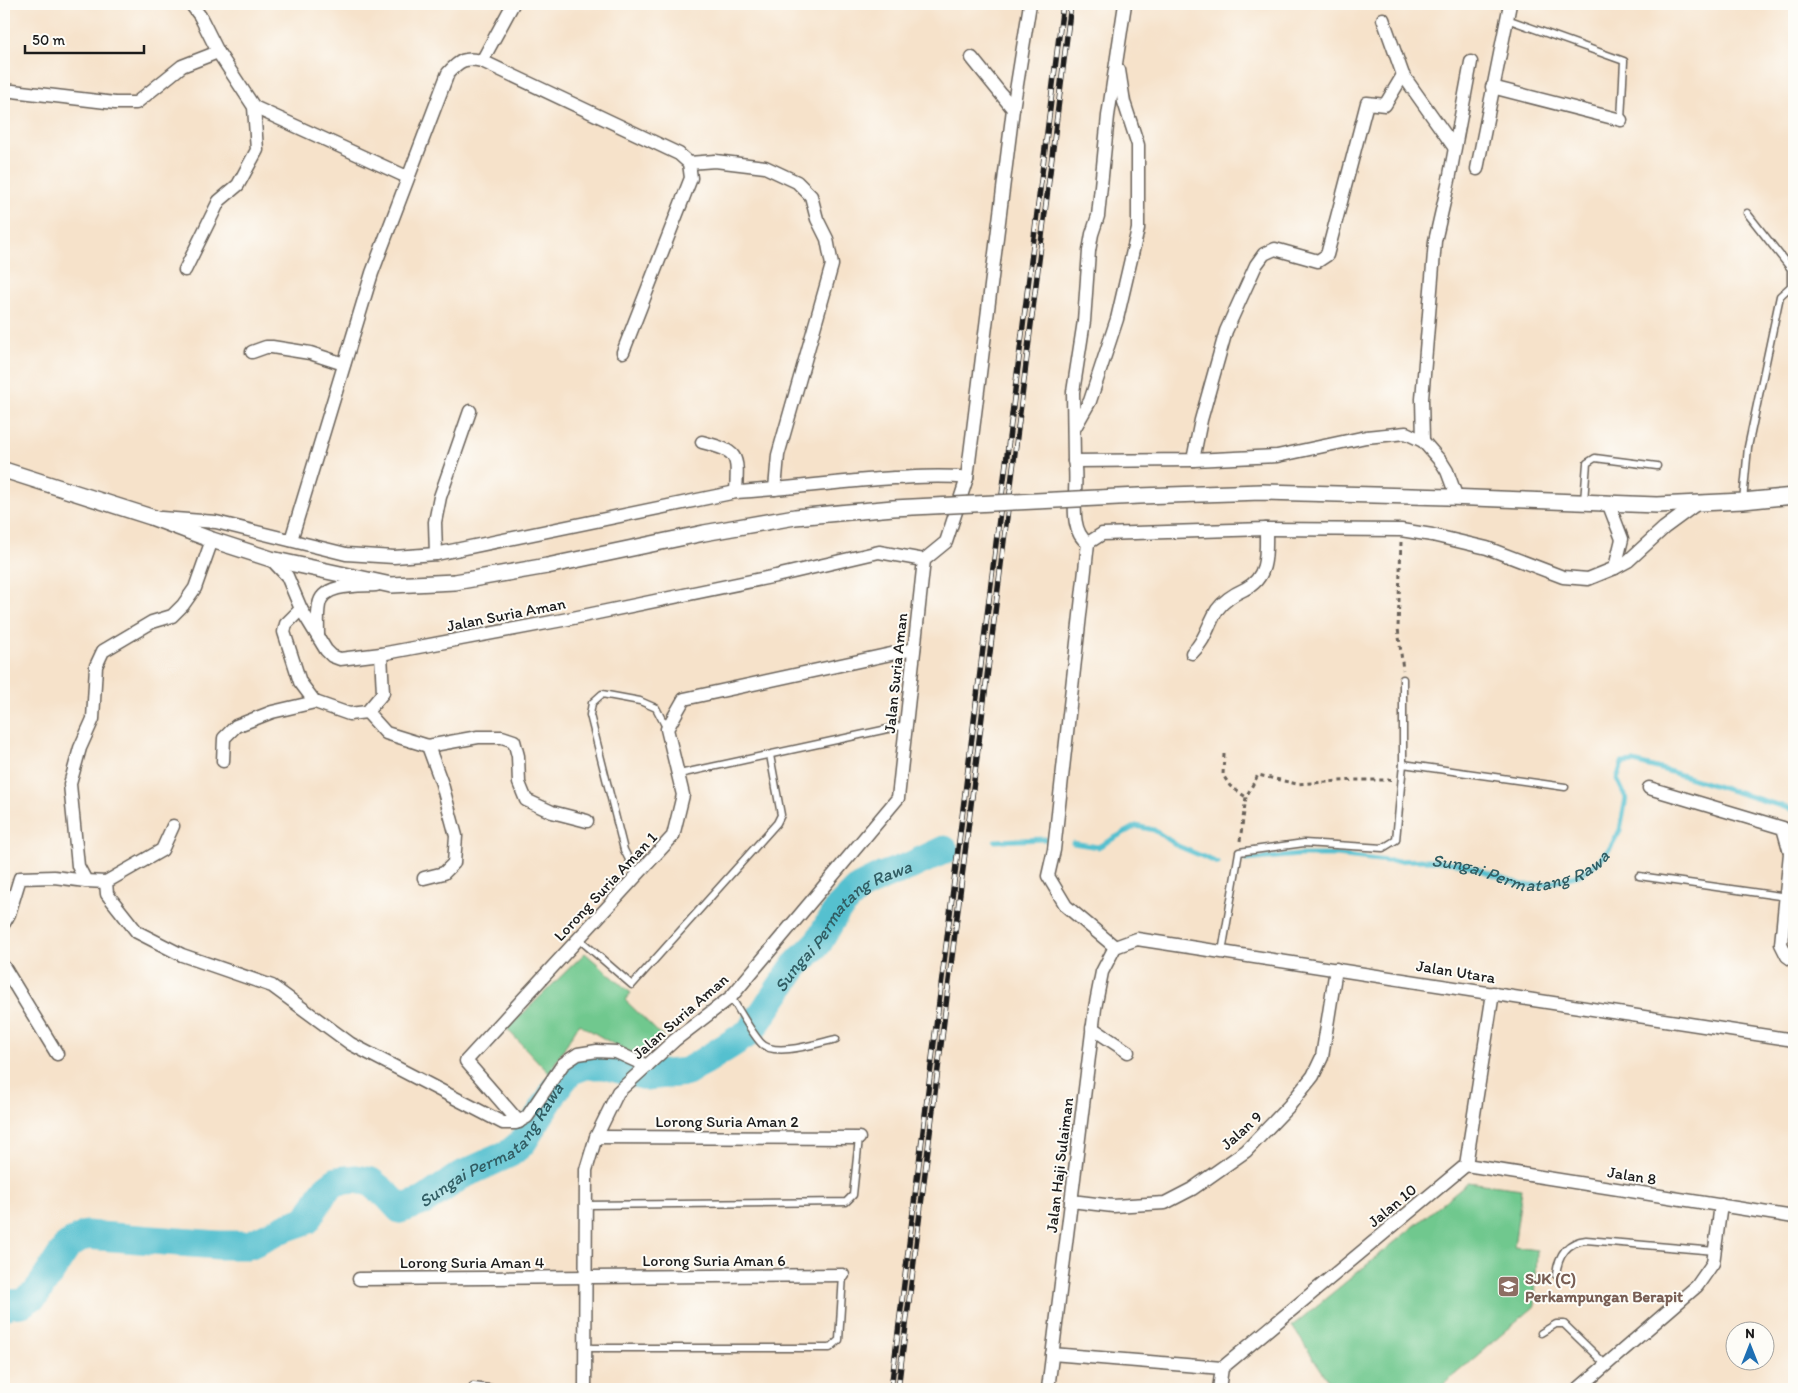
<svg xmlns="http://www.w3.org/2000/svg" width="1798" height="1393" font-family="Itim,sans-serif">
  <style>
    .green { fill: #6fc88e; stroke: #467255 }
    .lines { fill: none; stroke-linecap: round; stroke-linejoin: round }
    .stream { stroke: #54c0cf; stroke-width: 5 }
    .river { stroke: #54c0cf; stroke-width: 29 }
    .service-casing { stroke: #686159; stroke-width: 9 }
    .minor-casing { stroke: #686159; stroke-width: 15 }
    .tertiary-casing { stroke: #686159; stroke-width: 18 }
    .path { stroke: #686159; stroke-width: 3; stroke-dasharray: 4 4; stroke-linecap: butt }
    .service { stroke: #fff; stroke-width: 6 }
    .minor { stroke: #fff; stroke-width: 12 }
    .tertiary { stroke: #fff; stroke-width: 15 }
    .rail-casing { stroke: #1c1c1c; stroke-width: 5.5 }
    .rail { stroke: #fdfcf7; stroke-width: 4; stroke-dasharray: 11; stroke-linecap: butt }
    .tertiary-bridge-casing { stroke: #686159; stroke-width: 18; stroke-linecap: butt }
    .tertiary-bridge { stroke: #fff; stroke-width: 15 }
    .labels { text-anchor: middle; stroke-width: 4; stroke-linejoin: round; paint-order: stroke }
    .street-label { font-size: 16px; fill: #1c1c1c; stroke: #fdfcf7 }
    .education-label { font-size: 16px; font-weight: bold; fill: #785e54; stroke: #fdfcf7; text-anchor: start }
    .water-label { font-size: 18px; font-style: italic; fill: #325e64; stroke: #fdfcf7 }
  </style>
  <rect width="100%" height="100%" fill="#fdfcf7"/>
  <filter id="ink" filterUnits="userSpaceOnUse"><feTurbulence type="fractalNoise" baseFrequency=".02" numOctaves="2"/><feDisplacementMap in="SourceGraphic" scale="10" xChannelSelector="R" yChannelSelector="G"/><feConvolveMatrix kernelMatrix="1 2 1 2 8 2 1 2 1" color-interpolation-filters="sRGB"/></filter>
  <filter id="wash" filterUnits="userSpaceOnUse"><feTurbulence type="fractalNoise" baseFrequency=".0096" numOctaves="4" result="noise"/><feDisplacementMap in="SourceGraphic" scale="20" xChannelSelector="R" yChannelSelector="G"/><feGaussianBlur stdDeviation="1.12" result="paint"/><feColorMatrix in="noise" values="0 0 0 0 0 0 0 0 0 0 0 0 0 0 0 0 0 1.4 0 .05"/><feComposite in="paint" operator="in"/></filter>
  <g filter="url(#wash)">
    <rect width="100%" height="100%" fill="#f6e2ca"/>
    <g class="green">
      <path d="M585 953 631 993 625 1000 664 1038 639 1059 579 1024 549 1073 507 1029Z"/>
      <path d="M1468 1182 1522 1189 1514 1247 1537 1250 1535 1306 1438 1389H1334L1292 1326Z"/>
    </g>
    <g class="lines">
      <g class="stream">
        <path d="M995 841 1045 839"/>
        <path d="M1073 843 1098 847 1136 826 1154 830 1178 846 1218 863"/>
        <path id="s1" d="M1246 860 1299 855H1336L1387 861 1428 860 1463 864 1523 885H1542L1579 875 1597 863 1610 848 1620 830 1626 798 1617 779 1622 763 1634 762 1668 771 1794 810"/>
      </g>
      <path class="river" id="s2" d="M4 1306 8 1304 22 1303 36 1294 68 1245 86 1235 218 1245H249L287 1227 307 1220 325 1190 337 1181 356 1179 371 1182 387 1195 400 1209 424 1201 460 1176 510 1153 522 1143 558 1086 570 1071 586 1065H604L646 1076 687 1072 750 1032 795 966 818 943 837 910 859 888 883 876 910 866 944 850"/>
    </g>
  </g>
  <g filter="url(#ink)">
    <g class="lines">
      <defs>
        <g id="service">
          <path d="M1507 19 1624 61 1621 120"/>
          <path d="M1584 501 1587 463 1595 458 1657 466"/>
          <path d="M1743 501 1748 447 1780 296 1791 286V269L1747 213"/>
          <path d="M1403 764V679"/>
          <path d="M679 774 906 725"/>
          <path d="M637 875 624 850 590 715 592 703 602 694 640 701 656 708 667 729"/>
          <path d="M1639 876 1794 898"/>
          <path d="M579 939 632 985 777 823 781 815 770 755"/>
          <path d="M1222 952 1239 852 1304 843 1383 848 1396 840 1403 764 1565 787"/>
          <path d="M731 997C739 1010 751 1032 761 1043 774 1058 818 1043 836 1039"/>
          <path d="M586 1205 846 1202 853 1195 859 1138"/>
          <path d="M1556 1275C1558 1256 1566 1242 1586 1240L1715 1251"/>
          <path d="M1541 1333 1556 1324H1564L1606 1365"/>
          <path d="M585 1348H830L839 1340 843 1275"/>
          <path d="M473 1386 497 1389"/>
        </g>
        <g id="minor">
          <path d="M1383 19 1403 75 1454 147"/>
          <path d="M482 61 513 4"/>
          <path d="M1492 87 1621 120"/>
          <path d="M4 90 115 103H136L182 66 218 52"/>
          <path d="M254 107 407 177"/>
          <path d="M1013 109 1030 4"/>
          <path d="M689 163 715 161 765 167 797 182 811 196 817 219 827 239 832 265 778 455 775 489"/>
          <path d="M1477 169 1510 4"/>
          <path d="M185 270 219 201 238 185 257 150 254 107 218 52 200 16 191 4"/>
          <path d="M252 352 266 347H272L310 353 344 364"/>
          <path d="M1074 429 1090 401 1117 319 1138 229V145L1124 102 1119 70"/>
          <path d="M1423 441 1422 399 1435 241 1449 180 1471 62"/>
          <path d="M702 442C739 452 738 454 736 492"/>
          <path d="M1193 460 1201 420 1226 331 1256 265 1264 254 1275 249 1318 261 1327 255 1367 103 1385 105 1403 75"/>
          <path d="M1074 461 1193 460 1277 456 1366 437 1406 433 1423 441 1442 463 1447 471 1457 498"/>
          <path d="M1609 505 1622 539 1615 568"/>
          <path d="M161 518 216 522 346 554 394 557 436 554 736 492C789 489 841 481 894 478 919 477 943 475 967 478"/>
          <path d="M291 540 372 273 448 73C460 60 465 57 482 61L679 154 689 163 691 178 623 352"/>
          <path d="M1088 543C1065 529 1080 483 1074 461L1073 392 1084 321 1089 251 1092 234 1098 216 1108 116 1125 4"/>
          <path d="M436 554 435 522 440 497 470 411"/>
          <path d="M271 559 287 576 301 609 326 650 332 656 340 659 381 654 568 619 776 576 879 552 924 560"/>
          <path d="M924 560 946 542 967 478 1013 109 972 58"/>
          <path d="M301 609 286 624 284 632 300 682 315 702 349 714 367 712 383 693 381 654"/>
          <path d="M318 636C318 626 317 615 319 605 322 583 360 586 376 585"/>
          <path d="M1192 653C1205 641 1208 625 1217 610 1224 600 1234 594 1245 589 1269 577 1266 553 1266 529"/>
          <path d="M367 712 386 733 428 746 478 737H502L514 741 518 756 519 783 526 800 552 812 587 821"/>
          <path d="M223 761 224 738 236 726 272 712 315 702"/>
          <path d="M1649 788 1783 828 1790 853 1781 944 1787 956 1794 961"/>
          <path d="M173 826 162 850 106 882 107 894 137 932 182 955 272 986 351 1044 503 1123H516L527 1117 563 1064 578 1054 597 1051 616 1052 647 1066"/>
          <path d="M424 878 444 873 454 863 456 836 442 784 428 746"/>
          <path d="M106 882 86 881 78 866 70 784 80 748 93 719 96 666 103 651 152 622 172 616 183 605 195 588 212 540"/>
          <path d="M4 923 9 914 20 878 54 877 86 881"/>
          <path d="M1115 947 1066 906 1048 876 1054 850 1088 543 1102 534 1266 529 1401 530 1432 535 1487 548 1563 577 1588 579 1615 568 1628 561 1664 528 1698 503"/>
          <path d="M1115 947 1137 939 1794 1040"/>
          <path d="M4 967 57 1054"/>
          <path d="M1092 1028 1128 1052"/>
          <path d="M519 1122 466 1061 673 836 683 795 667 729 684 699 914 649"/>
          <path d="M596 1137 859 1138"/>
          <path d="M1466 1165 1794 1217"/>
          <path d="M1071 1201 1113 1206 1165 1203 1192 1189 1246 1151 1289 1106 1313 1076 1322 1057 1336 969"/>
          <path d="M359 1279 843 1275"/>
          <path d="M1052 1354 1222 1368"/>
          <path d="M585 1389 586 1170 596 1137 618 1092 675 1040 731 997 898 798 924 560"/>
          <path d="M1048 1389 1095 1008 1102 972 1115 947"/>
          <path d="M1219 1389 1222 1368 1466 1165 1493 993"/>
          <path d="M1578 1389 1697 1286 1713 1263 1721 1205"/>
        </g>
        <g id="tertiary">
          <path d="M4 470 151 517 212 540 271 559 391 585 455 582 547 566"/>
          <path d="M1448 497 1657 505 1743 501 1794 496"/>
        </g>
      </defs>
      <use href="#service" class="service-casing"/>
      <use href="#minor" class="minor-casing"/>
      <use href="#tertiary" class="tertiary-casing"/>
      <g class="path">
        <path d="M1401 542 1398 628 1403 670"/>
        <path d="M1224 754 1223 775 1230 786 1246 797"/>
        <path d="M1240 841 1246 797 1258 775 1297 784 1355 780H1391"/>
      </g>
      <use href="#service" class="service"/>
      <use href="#minor" class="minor"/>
      <use href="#tertiary" class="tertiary"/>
      <defs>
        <g id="rail">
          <path d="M891 1389 1063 4"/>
          <path d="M898 1389 1071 4"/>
        </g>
      </defs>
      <use href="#rail" class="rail-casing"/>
      <use href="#rail" class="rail"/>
      <defs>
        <path id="tertiary-bridge" d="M547 566 704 533 795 517 893 508 1139 496 1262 492 1448 497"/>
      </defs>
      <use href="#tertiary-bridge" class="tertiary-bridge-casing"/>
      <use href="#tertiary-bridge" class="tertiary-bridge"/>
    </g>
  </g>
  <defs>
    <symbol id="school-square" viewBox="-11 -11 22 22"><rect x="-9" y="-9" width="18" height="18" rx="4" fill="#8d6e63" stroke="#fdfcf7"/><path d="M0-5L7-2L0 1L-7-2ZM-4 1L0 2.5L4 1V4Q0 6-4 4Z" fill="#fff"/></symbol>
  </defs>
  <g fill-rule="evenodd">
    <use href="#school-square" x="1496" y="1274" width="25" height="25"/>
  </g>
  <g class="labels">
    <g class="street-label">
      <text transform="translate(506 614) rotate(-11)" y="6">Jalan Suria Aman</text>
      <text transform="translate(895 673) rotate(-84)" y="6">Jalan Suria Aman</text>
      <text transform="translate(605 886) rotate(-47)" y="6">Lorong Suria Aman 1</text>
      <text transform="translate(1456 971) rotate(9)" y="6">Jalan Utara</text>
      <text transform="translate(680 1016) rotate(-41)" y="6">Jalan Suria Aman</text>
      <text x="727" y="1127">Lorong Suria Aman 2</text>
      <text transform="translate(1241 1130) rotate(-42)" y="6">Jalan 9</text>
      <text transform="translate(1059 1165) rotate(-83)" y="6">Jalan Haji Sulaiman</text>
      <text transform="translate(1632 1175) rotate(9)" y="6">Jalan 8</text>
      <text transform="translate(1392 1205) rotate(-40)" y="6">Jalan 10</text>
      <text x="714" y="1266">Lorong Suria Aman 6</text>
      <text x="472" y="1268">Lorong Suria Aman 4</text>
    </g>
    <g class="education-label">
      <text x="1525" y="1284">SJK (C)<tspan x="1525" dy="18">Perkampungan Berapit</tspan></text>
    </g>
    <g class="water-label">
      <text dy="6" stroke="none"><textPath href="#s1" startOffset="280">Sungai Permatang Rawa</textPath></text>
      <text dy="6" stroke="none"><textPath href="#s2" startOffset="1030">Sungai Permatang Rawa</textPath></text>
      <text dy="6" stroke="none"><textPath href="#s2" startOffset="580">Sungai Permatang Rawa</textPath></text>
    </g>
  </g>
  <rect width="1798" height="1393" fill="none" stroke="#fdfcf7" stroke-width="20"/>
  <g transform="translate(1750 1346)"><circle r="24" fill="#fdfcf7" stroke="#a3a29f"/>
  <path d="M0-4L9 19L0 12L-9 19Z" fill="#1f6fb2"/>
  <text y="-8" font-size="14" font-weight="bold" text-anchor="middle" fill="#1c1c1c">N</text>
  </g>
  <path d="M25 45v8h119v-8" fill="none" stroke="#1c1c1c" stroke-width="2.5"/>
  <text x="32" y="45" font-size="15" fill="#1c1c1c" stroke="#fdfcf7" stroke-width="4" paint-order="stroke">50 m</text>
</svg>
